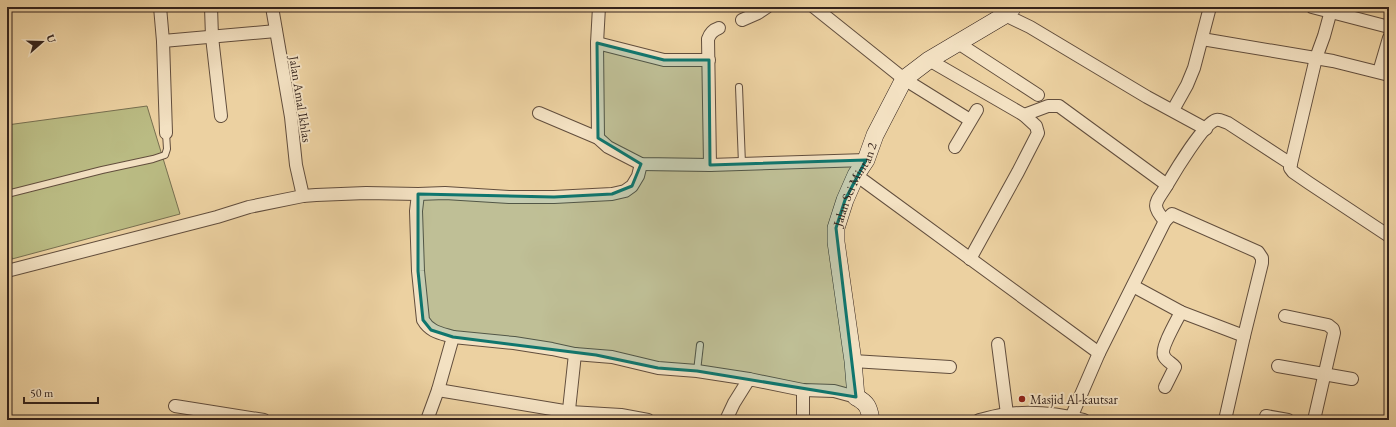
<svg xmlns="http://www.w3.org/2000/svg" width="1396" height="427" font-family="'EB Garamond',serif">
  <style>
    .green { fill: #babb83; stroke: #776f50 }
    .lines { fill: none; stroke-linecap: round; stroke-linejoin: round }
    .lane-casing { stroke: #624e3d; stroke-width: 8 }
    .street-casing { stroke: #624e3d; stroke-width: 14 }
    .secondary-casing { stroke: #34231c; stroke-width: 18 }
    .lane { stroke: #f3e1c2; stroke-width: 6 }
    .street { stroke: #f3e1c2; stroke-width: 12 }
    .secondary { stroke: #f3e1c2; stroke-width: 17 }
    .marked { fill: #0f766e; fill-opacity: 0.2; stroke: #0f766e; stroke-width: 3; stroke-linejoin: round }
    .poi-dot { fill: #8f2418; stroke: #f3e1c2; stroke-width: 1.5 }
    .labels { text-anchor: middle; stroke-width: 4; stroke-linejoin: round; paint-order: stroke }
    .street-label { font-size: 13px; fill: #34231c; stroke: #f3e1c2 }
    .poi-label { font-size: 13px; fill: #34231c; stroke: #f3e1c2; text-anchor: start }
  </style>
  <rect width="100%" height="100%" fill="#ecd1a1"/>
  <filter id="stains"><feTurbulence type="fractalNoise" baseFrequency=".005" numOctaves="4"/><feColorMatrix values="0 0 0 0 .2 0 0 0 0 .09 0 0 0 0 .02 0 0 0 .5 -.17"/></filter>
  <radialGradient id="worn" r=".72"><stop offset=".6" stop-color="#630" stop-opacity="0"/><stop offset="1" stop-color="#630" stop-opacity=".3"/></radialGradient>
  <path class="green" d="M147 106 180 214 12 259 7 231V125Z"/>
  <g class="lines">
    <defs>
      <g id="lane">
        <path d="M739 87 742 164"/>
        <path d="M7 194 102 170 153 159 165 155 167 149 166 133"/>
        <path d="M697 371 700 345"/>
      </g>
      <g id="street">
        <path d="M160 7 163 41"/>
        <path d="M211 7 212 37 221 116"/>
        <path d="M272 7 291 117 296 165 303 196"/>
        <path d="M814 7 904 79 970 120"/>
        <path d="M1312 7 1389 27"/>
        <path d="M1332 7 1324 36 1316 58 1290 168 1293 172 1309 183 1389 236"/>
        <path d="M1005 15 1030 27 1147 97 1206 129"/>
        <path d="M742 20 758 13 767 7"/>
        <path d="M1202 39 1333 61 1389 75"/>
        <path d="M597 43 664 60H709"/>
        <path d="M958 43 1038 95"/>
        <path d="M929 60 1024 115"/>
        <path d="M1379 72 1389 38"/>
        <path d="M1173 110 1187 85 1194 68 1210 7"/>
        <path d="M539 113 598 138 608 147 641 164 710 165 866 160"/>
        <path d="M166 133 163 41 276 31"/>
        <path d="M598 138 597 43 599 7"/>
        <path d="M955 147 977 110"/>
        <path d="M710 165 708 39C710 33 713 30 719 28"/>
        <path d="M856 175 1099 353"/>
        <path d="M418 194 416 211 418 271 423 320C430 332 440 333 453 337L438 390 427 420"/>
        <path d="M1165 221C1150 204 1156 203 1167 185"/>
        <path d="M970 259 1018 172 1038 133 1036 126 1024 115 1048 106H1059L1167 185C1174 173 1204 123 1216 120 1220 119 1224 122 1228 123L1291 164"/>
        <path d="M7 271 217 217 249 207 303 196 316 195 366 193 418 194 445 193 509 197H554L612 194 625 191 632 186 638 176 641 164"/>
        <path d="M1133 286 1181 312 1244 336"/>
        <path d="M1285 316 1328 325 1333 329 1334 333 1314 420"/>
        <path d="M453 337 514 343 552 349 575 354 612 357 658 368 697 371 749 379"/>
        <path d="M998 344 1007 414"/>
        <path d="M853 361 950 367"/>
        <path d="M1278 366 1352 379"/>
        <path d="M1165 387 1175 367C1172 363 1166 361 1164 356 1160 349 1177 320 1181 312"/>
        <path d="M438 390 570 412 621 415 648 420"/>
        <path d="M175 406 264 420"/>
        <path d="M1266 416 1288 420"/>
        <path d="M568 419 575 354"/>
        <path d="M726 420 734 403 749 379 803 390 834 391 856 397"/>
        <path d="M803 420V390"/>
        <path d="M979 420C988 418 998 415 1007 414 1032 411 1060 414 1084 420"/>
        <path d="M1070 420 1099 353 1165 221 1172 214 1258 252 1262 258V263L1244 336 1225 420"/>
      </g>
      <g id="secondary">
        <path id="s1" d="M871 420C869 407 867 403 856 397L853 361 836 242V228L845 200 856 175 866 160 875 135 904 79 929 60 1005 15 1013 7"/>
      </g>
    </defs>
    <use href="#lane" class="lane-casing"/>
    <use href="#street" class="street-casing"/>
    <use href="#secondary" class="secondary-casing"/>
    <use href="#lane" class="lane"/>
    <use href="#street" class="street"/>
    <use href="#secondary" class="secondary"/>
  </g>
  <path class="marked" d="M597 43 664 60H709L710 165 866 160 845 200 836 228 856 397 697 371 658 368 596 355 453 337 431 330 423 320 418 271V194L554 197 612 194 632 186 641 164 598 138Z"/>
  <circle class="poi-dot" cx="1022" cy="399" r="4"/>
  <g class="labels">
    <g class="street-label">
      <text transform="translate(301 99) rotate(81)" y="5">Jalan Amal Ikhlas</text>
      <text dy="5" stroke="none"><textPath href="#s1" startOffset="247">Jalan Sei Mintan 2</textPath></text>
    </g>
    <g class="poi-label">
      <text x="1030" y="404">Masjid Al-kautsar</text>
    </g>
  </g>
  <rect width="1396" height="427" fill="none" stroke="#ecd1a1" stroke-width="24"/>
  <rect x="8" y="8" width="1380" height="411" fill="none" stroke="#34231c" stroke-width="2"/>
  <rect x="12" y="12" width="1372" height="403" fill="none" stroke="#34231c"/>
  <g transform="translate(42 42) rotate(70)" stroke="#f3e1c2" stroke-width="3" paint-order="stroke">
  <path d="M0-3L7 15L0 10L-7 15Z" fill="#34231c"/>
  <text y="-6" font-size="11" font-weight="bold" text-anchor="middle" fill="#34231c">U</text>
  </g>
  <path d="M24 397v6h74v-6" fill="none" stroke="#34231c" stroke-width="2"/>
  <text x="30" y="397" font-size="12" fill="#34231c" stroke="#f3e1c2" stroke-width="3" paint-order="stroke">50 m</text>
  <rect width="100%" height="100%" filter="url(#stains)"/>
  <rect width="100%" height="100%" fill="url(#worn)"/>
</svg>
